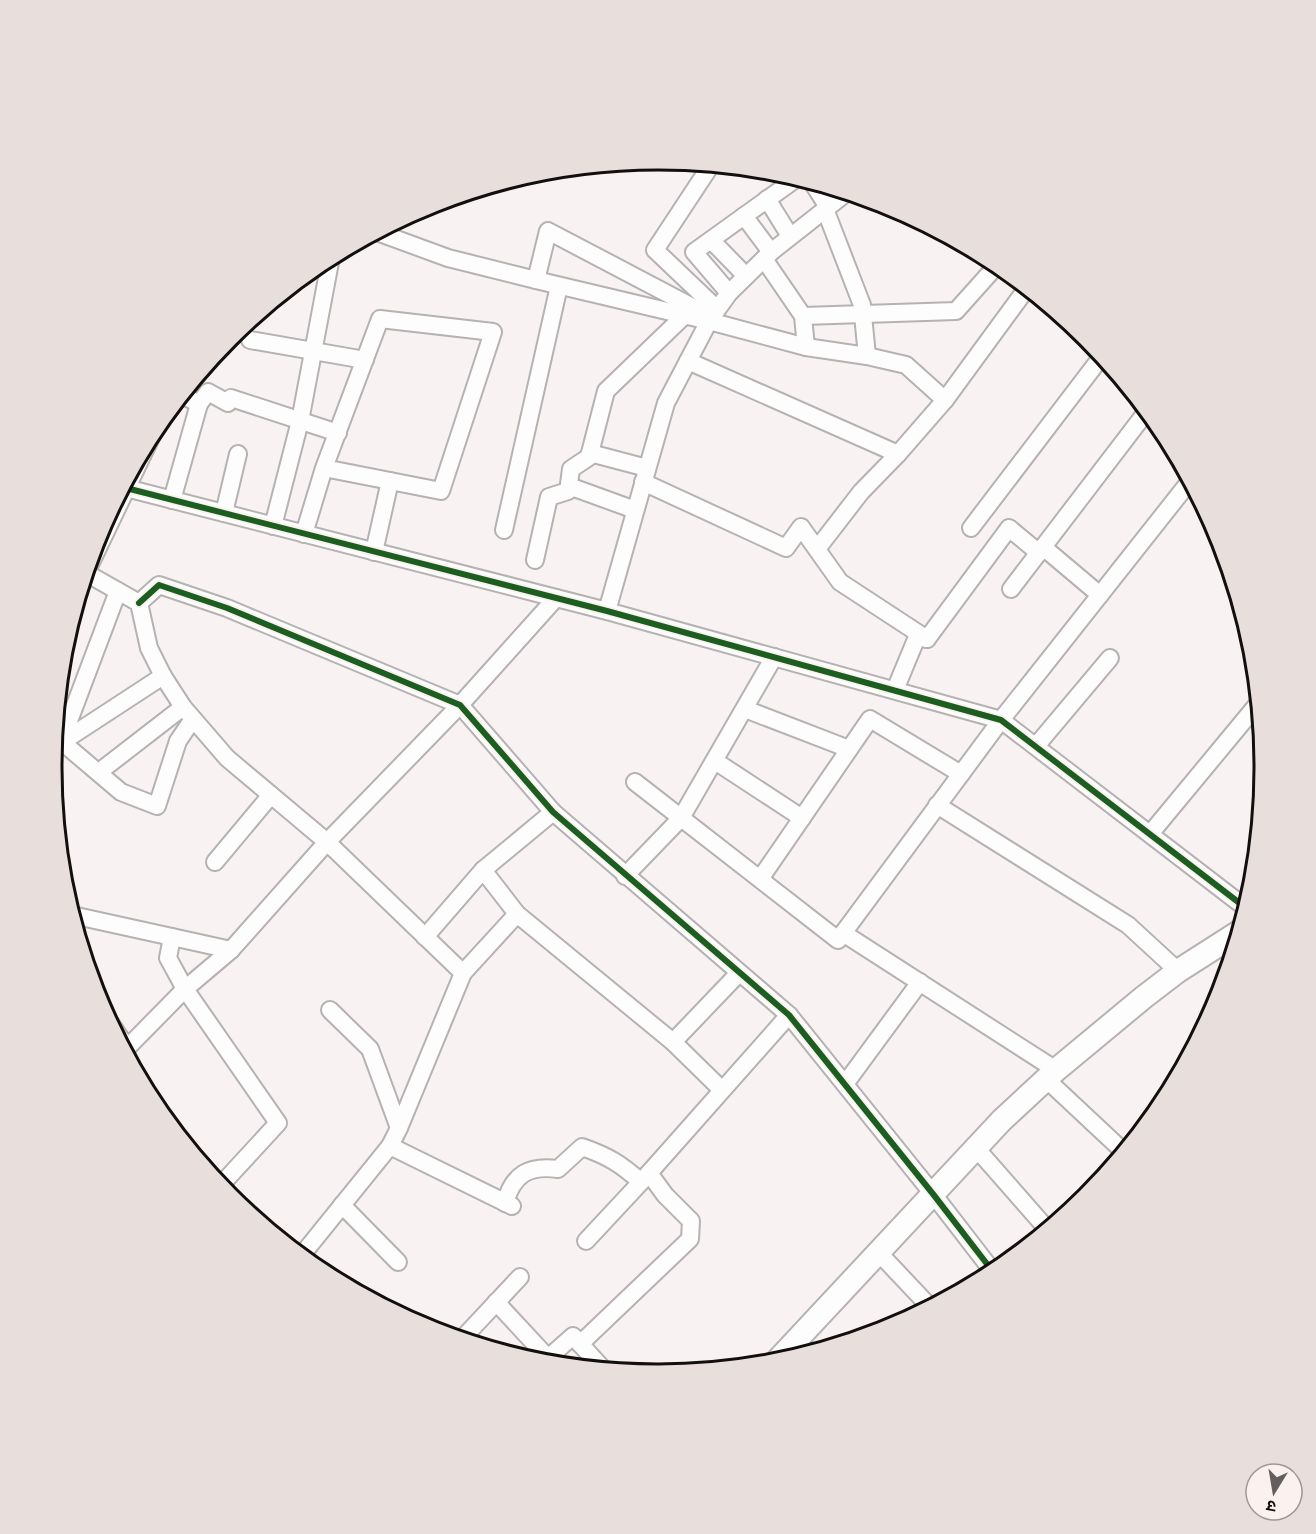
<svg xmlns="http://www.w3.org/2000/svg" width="1316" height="1534" font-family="'Asap Condensed','Noto Sans Devanagari',sans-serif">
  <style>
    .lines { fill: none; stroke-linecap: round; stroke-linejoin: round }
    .minor-casing { stroke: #b5b2b1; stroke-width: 20 }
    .secondary-casing { stroke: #b5b2b1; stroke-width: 26 }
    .minor { stroke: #fefdfd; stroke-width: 16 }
    .secondary { stroke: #fefdfd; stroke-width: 22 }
    .cycleway-casing { stroke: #fbf1ef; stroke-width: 10 }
    .cycleway { stroke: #1b5e20; stroke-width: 6 }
    .rim { fill: none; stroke: #120f0e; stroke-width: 3 }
  </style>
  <rect width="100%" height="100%" fill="#f8f3f2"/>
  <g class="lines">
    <defs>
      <g id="minor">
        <path d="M711 165 655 250 717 309"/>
        <path d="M812 182 828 207"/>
        <path d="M767 199 790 236"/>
        <path d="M825 209 862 305 867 356"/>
        <path d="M744 216 771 252"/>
        <path d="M377 232 448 258 536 280 709 321 806 347 867 356 906 365 945 400"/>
        <path d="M711 240 746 276"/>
        <path d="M764 259 803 316 806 347"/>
        <path d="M536 280 548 231 706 314"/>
        <path d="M729 293 694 252 797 178"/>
        <path d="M803 316 956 311 998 264"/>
        <path d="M250 340 365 360"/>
        <path d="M688 361 898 454"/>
        <path d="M182 395 199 404 208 392 228 403 231 398 338 433"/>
        <path d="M590 453 647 468"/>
        <path d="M643 482 786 548 801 527 840 582 927 639"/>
        <path d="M569 486 635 510"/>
        <path d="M126 488 607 611 1001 720 1246 908"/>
        <path d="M172 500 199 404"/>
        <path d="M224 513 238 454"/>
        <path d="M273 526 300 421 331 257"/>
        <path d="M971 528 1102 356"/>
        <path d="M504 530 559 286"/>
        <path d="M304 534 324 468 380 319 493 332 441 491 324 468"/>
        <path d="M1043 547 1100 595"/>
        <path d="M817 549 861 492 898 454 945 400 1027 288"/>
        <path d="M374 552 390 481"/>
        <path d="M535 560 549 497 568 491 571 469 589 457 606 391 685 315"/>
        <path d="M86 573 139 603 149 648 163 676 183 707 227 758 327 842 463 973 517 914"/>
        <path d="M85 575 157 425"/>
        <path d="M1011 589 1147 411"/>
        <path d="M139 603 159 585 227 608 460 705 553 812 789 1015 933 1194 994 1273"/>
        <path d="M607 611 666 403 709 321 729 293 771 252 846 193"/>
        <path d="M895 690 917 637 927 639 1009 528 1039 553"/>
        <path d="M745 709 849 749"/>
        <path d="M55 724 66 729 62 742 121 792 157 806 178 741 193 719"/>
        <path d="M66 729 118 591"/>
        <path d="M62 742 163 676"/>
        <path d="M1036 746 1110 658"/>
        <path d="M715 761 802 818"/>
        <path d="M99 772 183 707"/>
        <path d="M635 782 838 940 1001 720 1190 481"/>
        <path d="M937 805 1128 925 1178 971"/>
        <path d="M1150 834 1256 706"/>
        <path d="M215 862 271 795"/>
        <path d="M483 870 517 914 673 1042 722 1090"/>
        <path d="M625 876 681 818 774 657"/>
        <path d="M760 879 870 719 961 774"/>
        <path d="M72 915 231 950"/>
        <path d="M843 933 1056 1070"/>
        <path d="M172 937 168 958 185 989 278 1123 220 1186"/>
        <path d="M425 937 483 870 553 812"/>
        <path d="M330 1010 370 1049 399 1128"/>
        <path d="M107 1018 127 1048"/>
        <path d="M673 1042 739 973"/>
        <path d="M126 1053 127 1048 185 989 231 950 327 842 460 705 556 598"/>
        <path d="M1046 1079 1124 1152"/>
        <path d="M845 1084 920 982"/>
        <path d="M390 1146 512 1206"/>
        <path d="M976 1148 1047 1229"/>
        <path d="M505 1203C513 1174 529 1165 558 1169L582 1147C608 1156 621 1164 641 1182L789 1015"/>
        <path d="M342 1205 398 1262"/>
        <path d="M586 1241 641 1182"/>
        <path d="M879 1253 930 1307"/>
        <path d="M301 1256 390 1146 399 1128 463 973"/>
        <path d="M496 1302 548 1358 573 1336 603 1369"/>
        <path d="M462 1339 520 1277"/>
        <path d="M580 1344 690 1239 691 1221 665 1195 649 1173"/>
      </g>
      <path id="secondary" d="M776 1362 1002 1120 1056 1070 1144 997 1178 971 1239 932"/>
    </defs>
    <use href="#minor" class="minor-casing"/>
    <use href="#secondary" class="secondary-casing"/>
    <use href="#minor" class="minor"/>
    <use href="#secondary" class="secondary"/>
    <defs>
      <g id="cycleway">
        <path d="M126 488 607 611 1001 720 1246 908"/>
        <path d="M139 603 159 585 227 608 460 705 553 812 789 1015 933 1194 994 1273"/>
      </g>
    </defs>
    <use href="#cycleway" class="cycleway-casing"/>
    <use href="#cycleway" class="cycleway"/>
  </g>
  <path d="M0 0H1316V1534H0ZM658 170H658A596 596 0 0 1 1254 766V768A596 596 0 0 1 658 1364H658A596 596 0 0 1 62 768V766A596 596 0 0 1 658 170Z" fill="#e8dfdd" fill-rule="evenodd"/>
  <path class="rim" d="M658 170H658A596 596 0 0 1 1254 766V768A596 596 0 0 1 658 1364H658A596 596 0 0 1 62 768V766A596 596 0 0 1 658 170Z"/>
  <g transform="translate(1274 1492) rotate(191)"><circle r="28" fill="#fbf1ef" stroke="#9e9795" stroke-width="1.5"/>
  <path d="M0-4.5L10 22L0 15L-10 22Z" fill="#625f5e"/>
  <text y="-9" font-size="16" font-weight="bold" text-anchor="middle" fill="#120f0e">उ</text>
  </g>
</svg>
